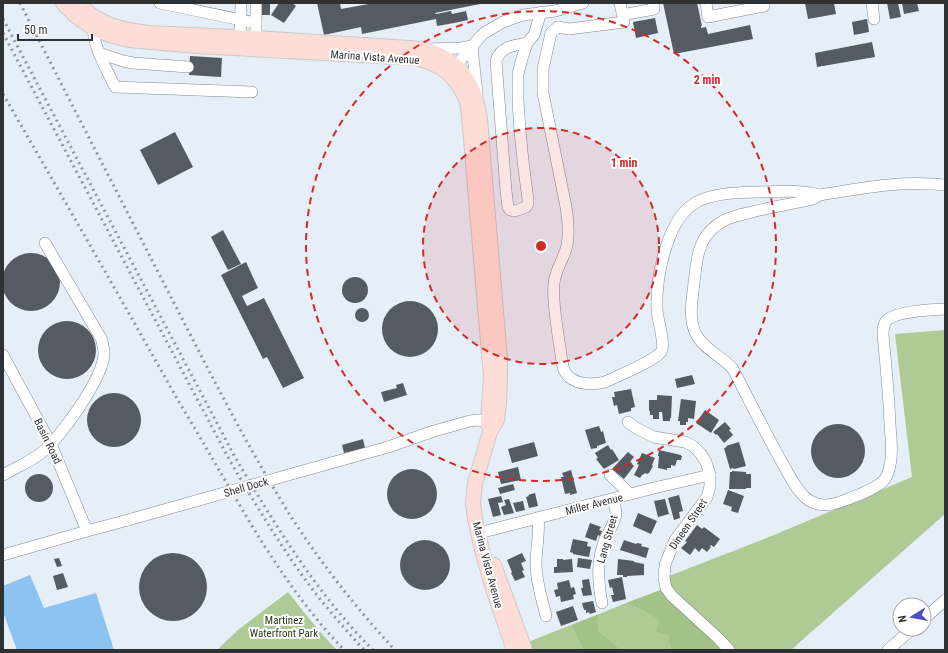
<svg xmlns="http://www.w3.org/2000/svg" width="948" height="653" font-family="'Roboto Condensed',sans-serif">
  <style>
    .green { fill: #aeca95 }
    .forest { fill: #a3c288 }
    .water { fill: #8cc3f1 }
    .building { fill: #545b62 }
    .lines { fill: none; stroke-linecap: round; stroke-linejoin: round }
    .minor-casing { stroke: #828991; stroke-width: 12 }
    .major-casing { stroke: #c9caca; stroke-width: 16 }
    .minor { stroke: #fff; stroke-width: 11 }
    .major { stroke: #ffddd7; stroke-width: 14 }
    .rail { stroke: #91979d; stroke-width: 3; stroke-dasharray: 2 4; stroke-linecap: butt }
    .minor-bridge-casing { stroke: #828991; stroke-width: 12; stroke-linecap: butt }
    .minor-bridge { stroke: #fff; stroke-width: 11 }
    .ring { fill: none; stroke: #d62828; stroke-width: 2; stroke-dasharray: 7 5 }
    .labels { text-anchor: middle; stroke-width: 4; stroke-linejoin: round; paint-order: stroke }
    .street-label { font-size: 11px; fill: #2f3235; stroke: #fff }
    .park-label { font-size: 11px; fill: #273b11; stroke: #fff }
    .centre { fill: #d62828; stroke: #fff; stroke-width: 2 }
    .ring-label { font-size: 12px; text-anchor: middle; font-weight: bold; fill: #d62828; stroke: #fff; stroke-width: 4; stroke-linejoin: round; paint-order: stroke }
  </style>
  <rect width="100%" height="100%" fill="#e6eef7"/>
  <g class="green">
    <path d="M945 330V514L791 650H732L669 587V576L774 535 912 477 895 334Z"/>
    <path d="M288 592C304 612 319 632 337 650H217L238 630Z"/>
    <path d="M626 603 644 611 661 621 668 635 670 650H623L617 646 598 630 599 614Z"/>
    <path d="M571 625 583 650H525L523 644Z"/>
  </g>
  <g class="forest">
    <path d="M663 589 724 650H670L668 635 656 632 660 621 644 611 626 603Z"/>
    <path d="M599 614 598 630 617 646 623 650H583L571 625Z"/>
  </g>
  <path class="water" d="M30 575 44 608 96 593 114 650H17L3 612V586Z"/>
  <g class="building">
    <path d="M279 3H292L296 6 284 23 271 15Z"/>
    <path d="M317 3H340L341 9 374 3H480V4L435 13 436 14 451 11 452 14 466 11 468 20 454 23 437 26 436 19 362 34 361 27 324 35Z"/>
    <path d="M663 3H697L702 26H701V28L706 27 708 34 750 25 753 39 674 54Z"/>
    <path d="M805 3H834L836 14 808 19Z"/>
    <path d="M887 3H898L901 17 890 19Z"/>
    <path d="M902 3H917L919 11 904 14Z"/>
    <rect x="261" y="4" width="9" height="11"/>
    <path d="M655 18 658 33 636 38 633 22Z"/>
    <path d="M867 19 869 32 854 35 852 22Z"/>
    <path d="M872 42 875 57 817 67 815 53Z"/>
    <path d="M190 56 222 58 221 77 189 75Z"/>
    <path d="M175 132 193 167 158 185 140 150Z"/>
    <path d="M223 230 241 264 228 270 211 237Z"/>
    <circle cx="31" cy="282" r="29"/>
    <path d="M246 262 258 288 242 296 247 306 264 298 304 378 283 388 267 357 263 359 221 275Z"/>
    <circle cx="355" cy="290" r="13"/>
    <circle cx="410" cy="329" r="28"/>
    <circle cx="362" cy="315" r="7"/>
    <circle cx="67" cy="350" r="29"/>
    <path d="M692 375 695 384 677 388 675 379Z"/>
    <path d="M403 383 407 395 384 402 381 392 397 388 396 385Z"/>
    <path d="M631 389 635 407 631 408V411L619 414 617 405 614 406 612 397H615L614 392Z"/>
    <circle cx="114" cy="420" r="27"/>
    <path d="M657 395 672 396 671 418H670V421H663L662 412H659V419H653V415H650V411H649V400H657Z"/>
    <path d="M681 399 696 401 694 419 688 418V422H686V425H680V421H678Z"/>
    <path d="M705 410 719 420 711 433 696 423Z"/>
    <path d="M725 422 731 429 729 430 733 435 724 443 717 434 716 435 713 432Z"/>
    <circle cx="838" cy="451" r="27"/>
    <path d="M599 426 601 432 603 431 606 443 597 446V448L591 449 585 430Z"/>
    <path d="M363 439 365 448 344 453 342 445Z"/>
    <path d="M534 442 538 456 512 463 508 449Z"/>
    <path d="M739 442 746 466 734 469 733 468 730 469 724 448 727 447 726 446Z"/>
    <path d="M608 445 611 450 612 449 619 460 604 469 596 459 598 458 595 453Z"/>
    <path d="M659 450 681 455V456H682L681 460H677L675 466 671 465V468H667V470L658 468 659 456H658Z"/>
    <path d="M628 452 634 457 630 462 634 466 624 479 612 469Z"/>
    <path d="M642 453 655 458 652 465 653 466 649 473 647 474 645 473 644 474 642 475 640 478 634 475 639 465 637 464Z"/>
    <path d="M518 467 521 480 501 484 498 472Z"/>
    <circle cx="412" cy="494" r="25"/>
    <path d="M571 470 577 493 570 495V493L565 494 561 477H564L562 473Z"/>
    <path d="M732 471 746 472V474H751V488H746V489H729L730 472H732Z"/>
    <circle cx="39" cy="488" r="14"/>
    <path d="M513 484 515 490 500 494 498 488Z"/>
    <path d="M728 490 744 496 738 513 731 511 732 507 723 504Z"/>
    <path d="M535 493 538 506 529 508 526 497 529 496 528 495Z"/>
    <path d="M679 495 683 511 679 512 680 518 674 520 668 498Z"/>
    <path d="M501 496 503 502 498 503 501 515 493 517 488 499Z"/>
    <path d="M509 499 514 513 504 515 501 507 506 505 504 500Z"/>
    <path d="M665 499 669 514 658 517 654 501Z"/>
    <path d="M523 501 525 510 516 512 513 503Z"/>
    <path d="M638 513 657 521 651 534 633 526Z"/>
    <path d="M590 523 601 527 599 530 602 531 600 536 598 535 596 541 585 537Z"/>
    <path d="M697 525 702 529 704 527 720 539 714 547 711 545 710 546 711 547 707 552 702 548 699 552 695 548 690 555 681 548 687 542 685 541Z"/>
    <path d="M573 539 588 542 587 546 591 547 589 557 573 554V553L570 552Z"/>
    <path d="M624 540 636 544 637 543 642 544 641 546 649 548 646 558 620 550Z"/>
    <circle cx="425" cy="565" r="25"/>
    <path d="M522 553 526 561 521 563 524 570 522 571 525 577 515 581 511 573 512 572 507 560Z"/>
    <circle cx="173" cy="587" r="34"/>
    <path d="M59 558 62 566 57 567 54 559Z"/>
    <path d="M578 558 592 560 590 569 577 567Z"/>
    <path d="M557 559H563V560L572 559 573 572 554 573V567H557Z"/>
    <path d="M618 559 634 561V562L644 564V575L627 576V577H623V575H617Z"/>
    <path d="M63 573 68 587 57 590 53 576Z"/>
    <path d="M622 577 626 599 613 602 611 595H614L612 587 610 588 608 580Z"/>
    <path d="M589 579 592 595 583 596 581 588H583L582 580Z"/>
    <path d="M569 580 571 588 574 587 576 594 573 595 574 599 561 602 560 596 556 597 554 590 558 589 557 583Z"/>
    <path d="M593 601 596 612 590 614 589 612 586 613V610H584L582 603Z"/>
    <path d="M573 606 578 620 561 626 556 612Z"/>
  </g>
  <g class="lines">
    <defs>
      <g id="minor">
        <path d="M160 3 256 23"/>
        <path d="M706 3 708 17 764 6V3"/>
        <path d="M872 3 874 19"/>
        <path d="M622 15 654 9 653 3"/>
        <path d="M93 22C92 45 105 66 115 87L252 92"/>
        <path d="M558 27 551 33 543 69V93L566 207C568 220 570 236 566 249 562 262 555 271 554 284 552 301 557 325 559 342 561 351 561 361 564 370 565 372 568 376 569 377 579 385 594 385 605 382 617 376 653 362 661 352 666 344 657 319 657 308 656 277 667 217 697 202 713 193 742 192 760 192 780 191 801 190 820 195"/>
        <path d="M558 27 569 29 624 22 620 3"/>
        <path d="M256 29V3"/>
        <path d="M527 43C514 45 500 47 496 61L506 191 508 207 510 210 514 211 518 210 526 207 528 204V200L523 161 520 131 518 100V74L521 62 527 43 534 35 541 12"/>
        <path d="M240 44 241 3"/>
        <path d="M428 49 461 48 472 46 477 94"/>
        <path d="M99 53 123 61 133 63 188 67"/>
        <path d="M451 71 468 52 479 38 484 33 503 22 523 15 555 11 583 3"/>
        <path d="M945 185C902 180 862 188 820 195L813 199C792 204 770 207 748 213 742 214 736 216 730 218 721 221 712 228 706 236 697 249 696 267 694 283 692 300 688 321 697 336 706 351 722 356 733 369 748 398 763 428 779 457 786 469 795 489 806 498 819 509 833 505 848 499 859 495 878 488 885 479 888 475 889 470 890 465 893 452 891 438 890 425 889 395 886 365 883 335 883 330 883 324 887 320 897 311 931 310 945 309"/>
        <path d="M3 355 51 444 87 531"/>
        <path d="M628 422 636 428 654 437 685 442 693 446 701 454 706 462 710 475V486L707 497 675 540 670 552 665 565 664 578 666 588 672 596 719 639 729 650"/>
        <path d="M388 447 434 431 470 421 478 420 488 422"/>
        <path d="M3 475C15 468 29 462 40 454 60 439 105 376 104 352 104 348 102 343 102 340L45 243"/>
        <path d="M610 475 630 494"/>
        <path d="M538 518C540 533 536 549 536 564 536 582 542 599 546 616"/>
        <path d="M479 533 654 488 710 475"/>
        <path d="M3 555 87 531 128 520"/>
        <path d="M602 603C599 588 597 573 600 557 601 551 603 545 605 539 609 531 615 523 616 514 616 509 614 503 613 499"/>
        <path d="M924 619 945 600"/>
        <path d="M888 650 912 629"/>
      </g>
      <g id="major">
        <path d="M63 3 77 17 93 28 110 35 129 40 197 46 416 58C424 60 432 63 440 67 451 73 463 90 467 102 468 106 468 110 469 115L489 354 491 376 488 422V425"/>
        <path d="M77 3 94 17 110 25 128 30 148 33 256 38 424 49C461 61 475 82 480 120L500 359V380L499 402 497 420 490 432 475 483 473 503 475 519 483 554 494 592 514 650"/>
        <path d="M494 565 525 650"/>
      </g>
    </defs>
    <use href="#minor" class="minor-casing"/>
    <use href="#major" class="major-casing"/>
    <use href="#minor" class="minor"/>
    <use href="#major" class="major"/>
    <g class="rail">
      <path d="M20 3C71 103 122 202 173 301 209 371 244 440 285 507 316 557 355 607 395 650"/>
      <path d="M3 19 236 459C276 526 317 594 373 650"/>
      <path d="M3 33 230 461C256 505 282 549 313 590 329 611 346 630 364 650"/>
      <path d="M3 94C62 196 121 299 179 402 196 430 212 458 229 487 262 544 298 602 344 650"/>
    </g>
    <defs>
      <path id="minor-bridge" d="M128 520 388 447"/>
    </defs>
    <use href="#minor-bridge" class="minor-bridge-casing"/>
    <use href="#minor-bridge" class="minor-bridge"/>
  </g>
  <circle cx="541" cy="246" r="118" fill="#d62828" fill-opacity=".12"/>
  <g class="ring">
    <circle cx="541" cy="246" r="118"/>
    <circle cx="541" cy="246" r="235"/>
  </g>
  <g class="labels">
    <g class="street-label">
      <text transform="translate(375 57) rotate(4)" y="4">Marina Vista Avenue</text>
      <text transform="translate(48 441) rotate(64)" y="4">Basin Road</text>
      <text transform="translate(246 487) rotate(-16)" y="4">Shell Dock</text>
      <text transform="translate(594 504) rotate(-14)" y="4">Miller Avenue</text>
      <text transform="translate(688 524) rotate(-56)" y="4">Dineen Street</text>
      <text transform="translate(607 539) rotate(-74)" y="4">Lang Street</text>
      <text transform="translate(488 565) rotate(75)" y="4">Marina Vista Avenue</text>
    </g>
    <g class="park-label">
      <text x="284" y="624">Martinez<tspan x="284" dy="13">Waterfront Park</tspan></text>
    </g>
  </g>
  <circle cx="541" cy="246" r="6" class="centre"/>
  <g class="ring-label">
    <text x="707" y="84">2 min</text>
    <text x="624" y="167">1 min</text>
  </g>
  <rect width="948" height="653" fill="none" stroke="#2f3235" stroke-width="8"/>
  <g transform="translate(912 617) rotate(259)"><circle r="19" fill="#ffffff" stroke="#acadae"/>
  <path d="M0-3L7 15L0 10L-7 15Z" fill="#4c4ec4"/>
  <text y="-6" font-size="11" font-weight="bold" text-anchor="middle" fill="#2f3235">N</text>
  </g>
  <path d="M18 34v6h74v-6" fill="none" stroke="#2f3235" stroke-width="2"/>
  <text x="24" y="34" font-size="12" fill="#2f3235" stroke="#ffffff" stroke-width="3" paint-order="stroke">50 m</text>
</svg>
